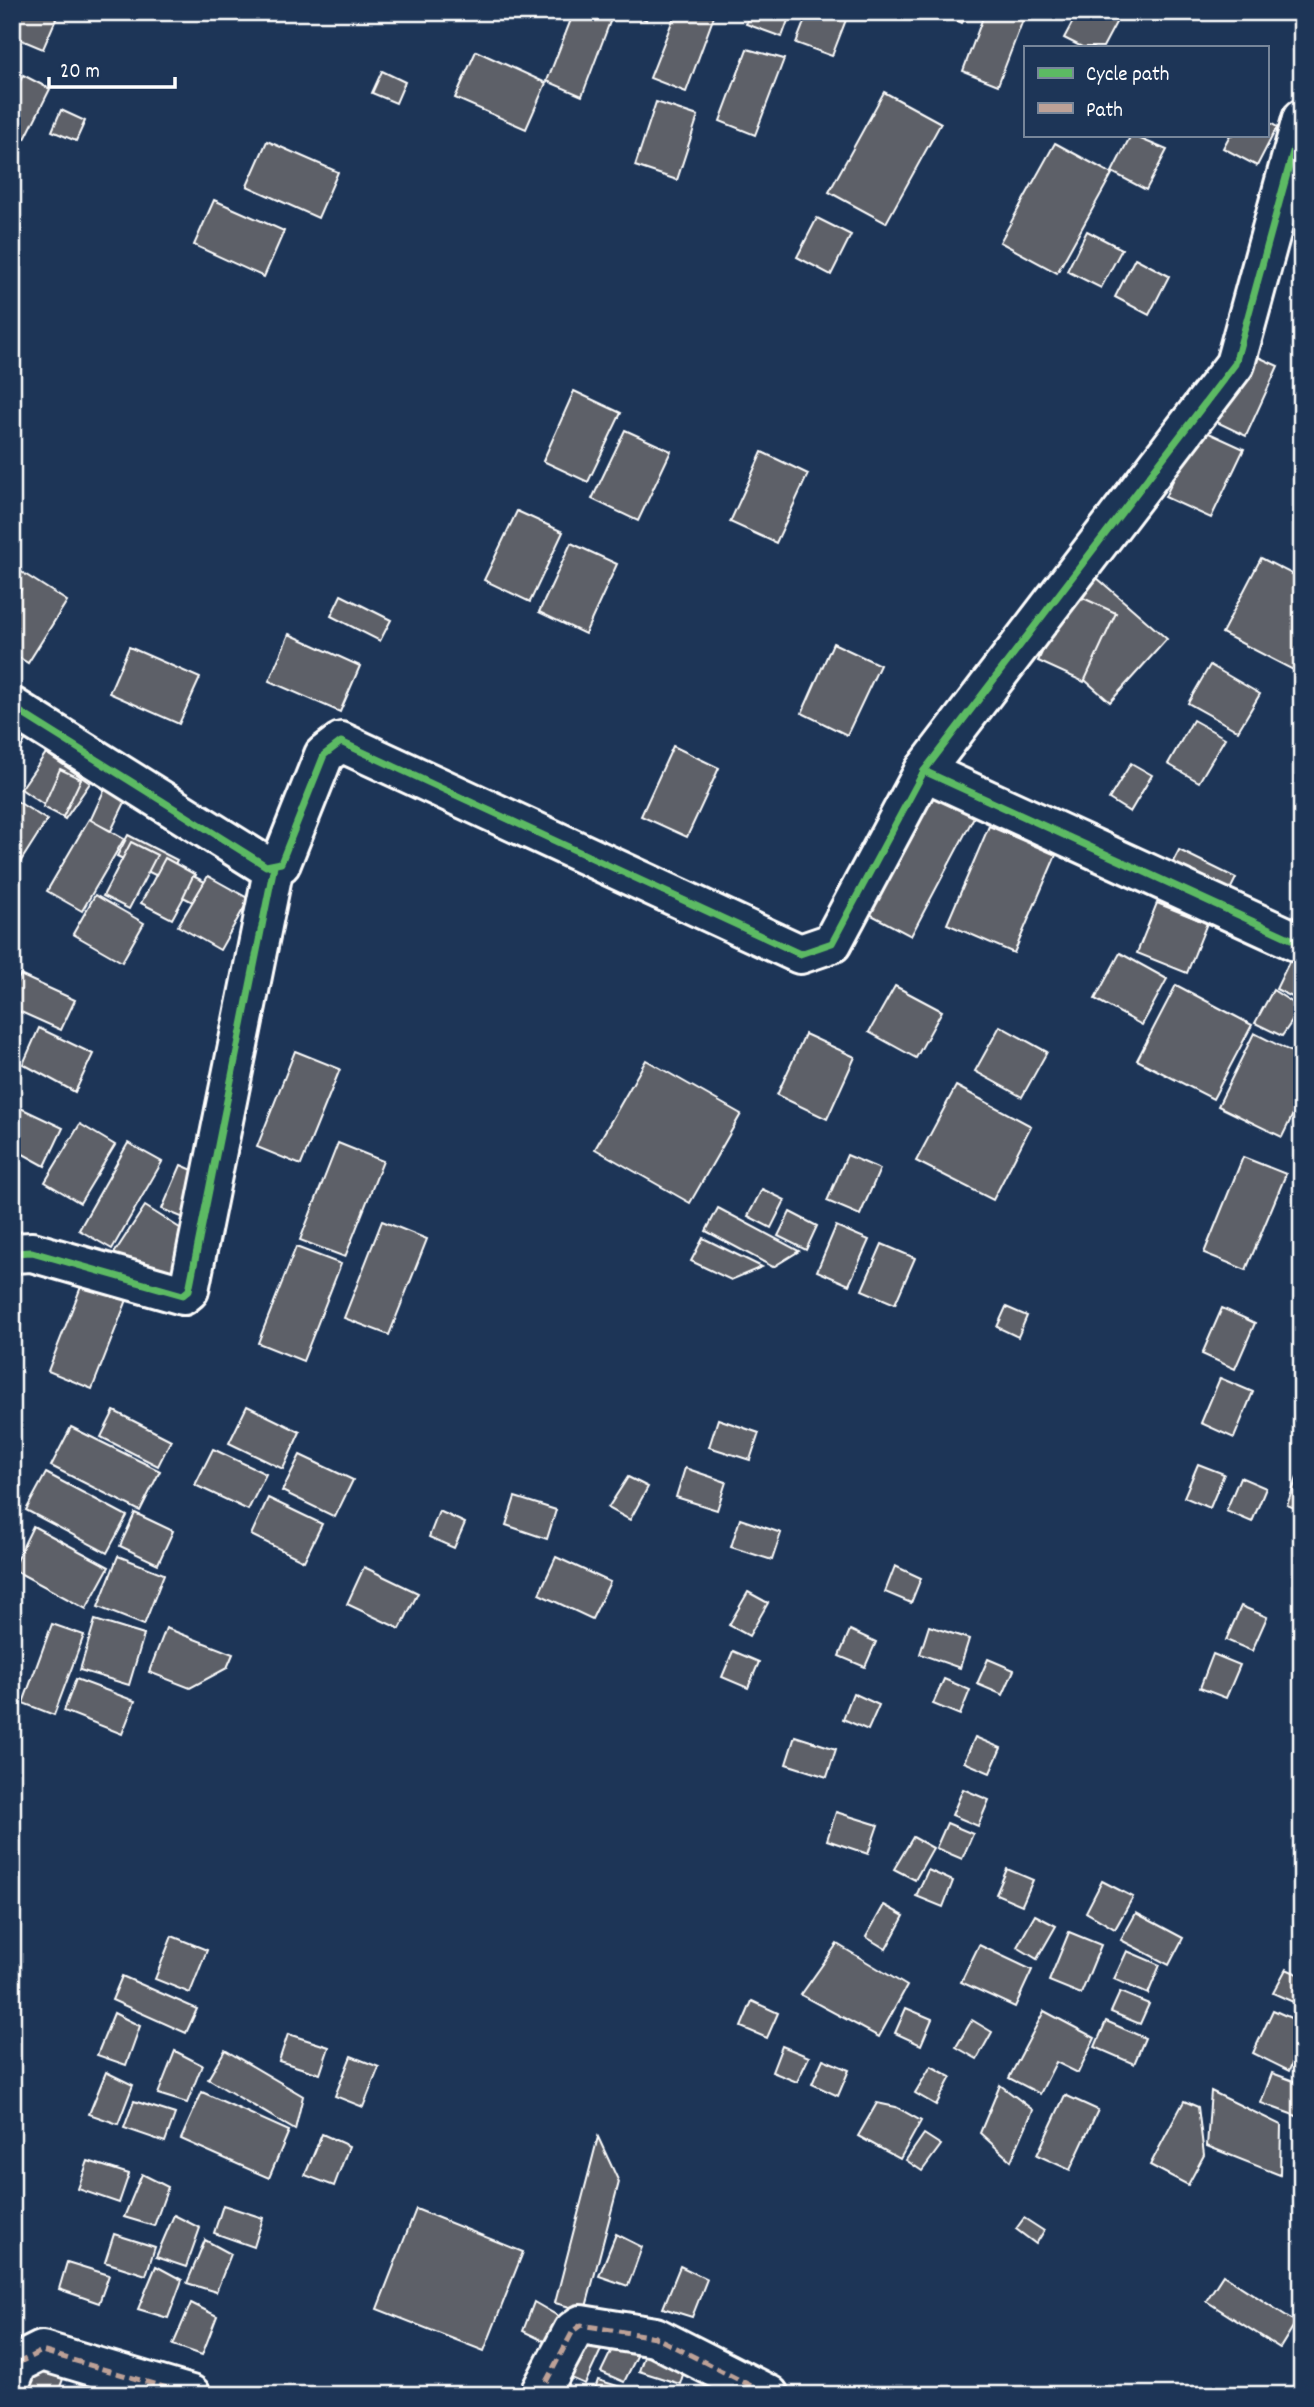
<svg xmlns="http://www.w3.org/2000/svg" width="1314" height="2407" font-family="Dekko,sans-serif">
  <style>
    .building { fill: #5d6067; stroke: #fff; stroke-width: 2 }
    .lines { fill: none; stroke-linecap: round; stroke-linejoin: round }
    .street-casing { stroke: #fff; stroke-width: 44 }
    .street { stroke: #1d3557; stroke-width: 38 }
    .quiet { stroke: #bda197; stroke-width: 5; stroke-dasharray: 10 5; stroke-linecap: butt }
    .cycleway-casing { stroke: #1d3557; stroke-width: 11 }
    .cycleway { stroke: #5cba63; stroke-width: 7 }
  </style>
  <rect width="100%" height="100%" fill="#1d3557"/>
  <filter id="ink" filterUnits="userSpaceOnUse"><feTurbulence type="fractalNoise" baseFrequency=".0143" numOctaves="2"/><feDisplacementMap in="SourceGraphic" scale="14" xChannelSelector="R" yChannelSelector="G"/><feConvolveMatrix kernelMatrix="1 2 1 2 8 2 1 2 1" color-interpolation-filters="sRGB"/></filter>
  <g filter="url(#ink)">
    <g class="building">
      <path d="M12 12H59L43 49 12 36Z"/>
      <path d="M574 12 611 19 582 96 547 81Z"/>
      <path d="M631 12H648L646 20Z"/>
      <path d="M676 12H699L714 16 686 92 650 78Z"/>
      <path d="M751 12H791L782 37 746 24Z"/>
      <path d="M808 12H849L832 56 796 43Z"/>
      <path d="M940 12H968L962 23Z"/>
      <path d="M985 12H1026L998 85 963 71Z"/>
      <path d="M1078 12H1110L1119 17 1103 47H1082L1064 38Z"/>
      <path d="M747 49 784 59 755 135 720 121Z"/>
      <path d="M476 51 546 83 526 129 455 98Z"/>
      <path d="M382 71 405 82 396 103 372 93Z"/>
      <path d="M23 75 50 89 25 139 12 133V97Z"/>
      <path d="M884 92 941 123 886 223 829 192Z"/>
      <path d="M656 102 698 116 677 180 635 166Z"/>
      <path d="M61 110 85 121 76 141 52 131Z"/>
      <path d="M1267 121 1277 127 1257 166 1223 148 1230 135H1267Z"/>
      <path d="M1131 135 1167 150 1146 190 1112 172Z"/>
      <path d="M267 141 338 172 318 218 247 186Z"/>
      <path d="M1055 143 1112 174 1057 273 1000 242Z"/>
      <path d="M214 200 284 231 264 277 194 245Z"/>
      <path d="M817 218 851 235 831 275 797 257Z"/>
      <path d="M1087 231 1122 249 1101 288 1067 271Z"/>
      <path d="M1135 258 1169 276 1149 315 1115 297Z"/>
      <path d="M1232 345 1278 366 1246 436 1200 414Z"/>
      <path d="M574 391 621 413 588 482 543 461Z"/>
      <path d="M1198 428 1244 449 1211 518 1165 497Z"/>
      <path d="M625 430 671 451 638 521 592 499Z"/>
      <path d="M762 452 808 474 776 543 730 522Z"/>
      <path d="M517 511 563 532 530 602 484 580Z"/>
      <path d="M571 543 617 564 585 634 539 612Z"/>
      <path d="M1261 558 1302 579V667L1299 673 1222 633Z"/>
      <path d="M12 566 67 601 28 663 12 653Z"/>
      <path d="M1096 577 1167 639 1110 702 1039 640Z"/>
      <path d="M12 585 21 589 12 607Z"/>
      <path d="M1070 592 1116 613 1084 682 1038 661Z"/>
      <path d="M341 595 391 620 380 641 331 616Z"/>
      <path d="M289 634 360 666 340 712 269 681Z"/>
      <path d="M833 643 880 665 847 735 802 713Z"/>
      <path d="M129 647 200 678 179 724 109 693Z"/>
      <path d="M1210 665 1260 694 1238 731 1188 703Z"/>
      <path d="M1193 720 1225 738 1199 782 1168 764Z"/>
      <path d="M12 722 30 730 12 767Z"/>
      <path d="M673 746 719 768 687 837 641 816Z"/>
      <path d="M46 753 90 783 65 819 21 789Z"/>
      <path d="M1131 763 1152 775 1130 812 1109 799Z"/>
      <path d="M60 769 81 779 63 817 43 807Z"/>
      <path d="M107 784 129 794 111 831 90 821Z"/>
      <path d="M928 790 975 815 911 936 864 911Z"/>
      <path d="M15 800 47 820 19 864 12 860Z"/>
      <path d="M89 819 124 839 82 911 47 891Z"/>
      <path d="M989 826 1056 855 1014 953 947 924Z"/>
      <path d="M128 835 177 860 167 881 117 856Z"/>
      <path d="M131 842 157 855 129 909 103 896Z"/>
      <path d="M1179 850 1236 878 1222 906 1165 877Z"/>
      <path d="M165 858 196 875 172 919 141 903Z"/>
      <path d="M193 876 243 901 232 922 183 897Z"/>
      <path d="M208 876 249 899 220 950 178 926Z"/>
      <path d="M95 895 144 923 122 962 73 934Z"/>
      <path d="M1157 903 1207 923 1187 973 1137 953Z"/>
      <path d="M1120 953 1167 979 1142 1025 1095 999Z"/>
      <path d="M1291 958 1302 963V1002L1276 989Z"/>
      <path d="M20 975 75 1000 61 1030 12 1008V993Z"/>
      <path d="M1176 985 1252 1025 1213 1099 1137 1060Z"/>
      <path d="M895 986 942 1011 916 1058 869 1032Z"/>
      <path d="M1273 990 1301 1008 1282 1036 1255 1023Z"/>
      <path d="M1000 1026 1047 1052 1022 1097 975 1071Z"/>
      <path d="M39 1028 93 1054 75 1092 23 1064Z"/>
      <path d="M1254 1033 1302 1057V1096L1282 1137 1218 1106Z"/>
      <path d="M805 1034 855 1057 827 1119 777 1095Z"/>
      <path d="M295 1051 340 1069 301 1165 257 1147Z"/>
      <path d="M646 1060 741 1114 690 1203 595 1149Z"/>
      <path d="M956 1086 1031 1126 993 1200 916 1161Z"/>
      <path d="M12 1104 63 1128 45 1166 12 1148Z"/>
      <path d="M80 1124 115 1145 80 1203 45 1182Z"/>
      <path d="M128 1143 162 1162 112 1249 79 1230Z"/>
      <path d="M338 1143 383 1161 345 1257 300 1240Z"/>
      <path d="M847 1155 880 1169 860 1215 827 1201Z"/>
      <path d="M1243 1157 1286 1174 1246 1270 1204 1253Z"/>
      <path d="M181 1165 209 1177 191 1221 162 1209Z"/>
      <path d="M762 1189 785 1200 771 1228 748 1216Z"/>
      <path d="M145 1206 194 1237 162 1286 113 1255Z"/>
      <path d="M718 1208 799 1251 773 1267 706 1231Z"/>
      <path d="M790 1212 817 1226 806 1250 778 1236Z"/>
      <path d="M382 1221 427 1239 389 1335 344 1318Z"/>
      <path d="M836 1226 869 1240 849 1285 817 1271Z"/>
      <path d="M703 1238 762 1267 731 1280 691 1261Z"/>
      <path d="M882 1244 915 1258 895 1304 862 1290Z"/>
      <path d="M296 1247 341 1264 303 1361 258 1343Z"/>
      <path d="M86 1274 130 1292 92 1389 48 1371Z"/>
      <path d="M1006 1307 1027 1316 1018 1337 997 1327Z"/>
      <path d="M1222 1308 1255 1323 1235 1369 1202 1354Z"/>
      <path d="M1220 1378 1253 1392 1234 1438 1201 1423Z"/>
      <path d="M247 1406 300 1432 283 1469 229 1443Z"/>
      <path d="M114 1411 171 1440 158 1466 101 1437Z"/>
      <path d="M718 1419 759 1433 750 1460 709 1447Z"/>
      <path d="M71 1427 160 1471 140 1511 51 1466Z"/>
      <path d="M213 1449 266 1474 248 1510 195 1485Z"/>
      <path d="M300 1455 353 1480 335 1517 282 1491Z"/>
      <path d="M1198 1464 1224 1474 1210 1508 1184 1497Z"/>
      <path d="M685 1468 726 1482 717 1510 676 1497Z"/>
      <path d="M1300 1470H1302V1511L1287 1505Z"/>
      <path d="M46 1473 127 1516 107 1553 26 1510Z"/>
      <path d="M628 1477 648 1487 630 1520 608 1508Z"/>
      <path d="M1240 1477 1266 1488 1252 1522 1226 1511Z"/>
      <path d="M515 1497 556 1510 547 1539 506 1525Z"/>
      <path d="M268 1498 322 1524 304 1561 251 1535Z"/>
      <path d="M439 1511 465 1523 454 1548 429 1537Z"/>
      <path d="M135 1513 173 1531 158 1564 120 1546Z"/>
      <path d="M740 1519 781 1533 772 1560 731 1547Z"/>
      <path d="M33 1526 109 1567 86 1609 12 1569Z"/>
      <path d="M118 1556 164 1574 144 1625 98 1607Z"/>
      <path d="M556 1557 610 1582 592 1619 539 1594Z"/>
      <path d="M895 1566 921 1578 911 1603 885 1592Z"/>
      <path d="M364 1567 418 1593 400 1629 347 1604Z"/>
      <path d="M748 1592 768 1603 749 1636 729 1625Z"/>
      <path d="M1241 1606 1267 1617 1252 1651 1226 1640Z"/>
      <path d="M95 1620 144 1635 129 1685 80 1670Z"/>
      <path d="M52 1624 84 1635 54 1715 23 1703Z"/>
      <path d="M929 1626 969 1639 960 1668 920 1654Z"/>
      <path d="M166 1628 233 1654 227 1668 190 1688 149 1672Z"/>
      <path d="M850 1630 876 1642 865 1667 839 1656Z"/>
      <path d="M733 1651 759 1662 748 1688 722 1677Z"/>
      <path d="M1213 1654 1240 1665 1226 1698 1200 1688Z"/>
      <path d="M988 1659 1014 1670 1003 1695 977 1684Z"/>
      <path d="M76 1679 135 1701 122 1734 64 1711Z"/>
      <path d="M944 1679 970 1690 960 1715 933 1704Z"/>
      <path d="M853 1693 879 1705 868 1730 843 1719Z"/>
      <path d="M795 1736 836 1749 827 1777 786 1764Z"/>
      <path d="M975 1737 1001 1748 990 1773 964 1762Z"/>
      <path d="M963 1789 989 1800 978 1826 952 1815Z"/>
      <path d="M836 1812 878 1825 868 1854 827 1840Z"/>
      <path d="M947 1823 973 1834 962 1859 936 1848Z"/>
      <path d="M913 1837 933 1848 915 1880 894 1869Z"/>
      <path d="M1007 1869 1033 1880 1022 1905 996 1894Z"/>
      <path d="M928 1870 953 1881 943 1907 916 1896Z"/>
      <path d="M1102 1881 1133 1897 1115 1929 1086 1912Z"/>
      <path d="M884 1905 904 1916 886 1949 866 1937Z"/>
      <path d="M1136 1913 1183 1938 1169 1965 1121 1940Z"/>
      <path d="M1035 1915 1056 1926 1037 1959 1017 1947Z"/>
      <path d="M1069 1932 1101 1945 1081 1994 1049 1981Z"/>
      <path d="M172 1936 207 1950 190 1993 155 1979Z"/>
      <path d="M837 1944 907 1986 879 2037 801 1995Z"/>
      <path d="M979 1945 1032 1970 1015 2007 961 1982Z"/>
      <path d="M1127 1951 1160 1965 1148 1994 1114 1979Z"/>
      <path d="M1286 1969 1302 1976V2006L1273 1993Z"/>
      <path d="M122 1976 197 2009 186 2033 112 2000Z"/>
      <path d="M1120 1992 1149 2004 1140 2024 1111 2012Z"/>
      <path d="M752 2001 778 2013 767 2038 741 2027Z"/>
      <path d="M906 2008 932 2019 921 2045 895 2033Z"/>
      <path d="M1273 2010 1302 2023V2040L1289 2071 1253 2053Z"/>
      <path d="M1044 2011 1095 2038 1078 2073 1056 2062 1040 2094 1009 2078Z"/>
      <path d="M114 2013 140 2026 126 2065 97 2055Z"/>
      <path d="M972 2020 992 2032 977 2059 956 2047Z"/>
      <path d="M1106 2021 1145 2038 1134 2064 1095 2047Z"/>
      <path d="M288 2034 329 2047 320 2074 279 2061Z"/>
      <path d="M782 2046 809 2057 797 2082 772 2072Z"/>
      <path d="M225 2050 303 2096 295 2130 208 2079Z"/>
      <path d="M175 2051 202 2065 187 2103 158 2094Z"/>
      <path d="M351 2056 379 2067 363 2107 335 2096Z"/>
      <path d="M823 2059 849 2070 838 2096 812 2084Z"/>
      <path d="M931 2066 951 2077 936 2105 915 2093Z"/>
      <path d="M106 2072 133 2085 118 2124 89 2114Z"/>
      <path d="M1272 2073 1302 2084V2118L1261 2103Z"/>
      <path d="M1000 2085 1033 2110 1011 2161 980 2133Z"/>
      <path d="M1211 2091 1281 2125 1280 2175 1207 2146Z"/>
      <path d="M202 2092 289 2131 269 2178 181 2139Z"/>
      <path d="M1065 2095 1098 2110 1070 2170 1037 2155Z"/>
      <path d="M134 2101 175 2114 165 2142 124 2128Z"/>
      <path d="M1184 2101 1198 2107 1204 2155 1188 2185 1150 2165Z"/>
      <path d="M877 2103 896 2107 921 2121 900 2159 858 2136Z"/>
      <path d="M322 2134 349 2146 334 2186 305 2175Z"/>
      <path d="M924 2134 941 2145 922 2171 906 2160Z"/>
      <path d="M598 2137 619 2182 585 2311 555 2303Z"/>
      <path d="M88 2161 129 2174 119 2203 78 2189Z"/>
      <path d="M142 2174 168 2187 154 2226 124 2217Z"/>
      <path d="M223 2205 263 2218 254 2247 214 2233Z"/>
      <path d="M416 2209 523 2252 484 2351 377 2309Z"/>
      <path d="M174 2215 200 2228 186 2267 156 2257Z"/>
      <path d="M1024 2218 1044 2231 1036 2244 1016 2229Z"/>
      <path d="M114 2234 155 2247 146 2275 105 2262Z"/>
      <path d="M616 2234 642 2247 628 2286 599 2276Z"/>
      <path d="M205 2240 231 2254 216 2292 187 2283Z"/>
      <path d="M67 2262 109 2275 99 2303 59 2289Z"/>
      <path d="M156 2266 182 2280 168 2318 138 2309Z"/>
      <path d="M680 2266 707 2279 692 2317 663 2308Z"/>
      <path d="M1223 2275 1296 2322 1280 2348 1206 2301Z"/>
      <path d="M534 2302 558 2316 548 2343 523 2331Z"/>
      <path d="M191 2303 217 2316 202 2355 173 2345Z"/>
      <path d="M618 2337 641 2348 624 2382 601 2372Z"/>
      <path d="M578 2339 601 2350 585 2384 562 2374Z"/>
      <path d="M649 2343 689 2356 680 2384 639 2371Z"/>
      <path d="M36 2366 63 2379 57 2395H24Z"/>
      <path d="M598 2380 640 2393 593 2395Z"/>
      <path d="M93 2382 132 2395H88Z"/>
    </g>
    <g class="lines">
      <defs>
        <g id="street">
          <path d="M12 707 266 866 281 863 324 755 341 742 800 954 832 943 924 771 1302 944"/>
          <path d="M924 771 1235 364 1302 119"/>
          <path d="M12 1253 32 1252 183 1295 189 1290 274 866"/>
          <path d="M12 2378 18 2363 42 2351 191 2395"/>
          <path d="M539 2395 573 2331 581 2325 655 2337 769 2395"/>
        </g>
      </defs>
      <use href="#street" class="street-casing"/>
      <use href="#street" class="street"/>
      <g class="quiet">
        <path d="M12 2378 18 2363 42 2351 191 2395"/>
        <path d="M539 2395 573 2331 581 2325 655 2337 769 2395"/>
      </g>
      <defs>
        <g id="cycleway">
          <path d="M12 707 266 866 281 863 324 755 341 742 800 954 832 943 924 771 1302 944"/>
          <path d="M924 771 1235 364 1302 119"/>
          <path d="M12 1253 32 1252 183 1295 189 1290 274 866"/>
        </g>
      </defs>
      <use href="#cycleway" class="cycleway-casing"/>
      <use href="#cycleway" class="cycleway"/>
    </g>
  </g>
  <rect width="1314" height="2407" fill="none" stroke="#1d3557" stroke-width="42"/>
  <rect x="21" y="21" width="1272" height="2365" fill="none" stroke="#fff" stroke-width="2.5" filter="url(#ink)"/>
  <rect x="1024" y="46" width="245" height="91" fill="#1d3557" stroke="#77869a" stroke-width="2"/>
  <rect x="1038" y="68" width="35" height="10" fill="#5cba63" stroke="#77869a" stroke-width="2"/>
  <text x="1086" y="80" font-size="21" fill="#ffffff">Cycle path</text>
  <rect x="1038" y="103" width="35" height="10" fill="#bda197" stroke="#77869a" stroke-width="2"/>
  <text x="1086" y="116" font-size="21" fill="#ffffff">Path</text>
  <path d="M49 77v10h126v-10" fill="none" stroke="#ffffff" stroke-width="3.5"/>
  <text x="60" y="77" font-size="21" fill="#ffffff" stroke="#1d3557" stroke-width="5" paint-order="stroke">20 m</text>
</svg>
